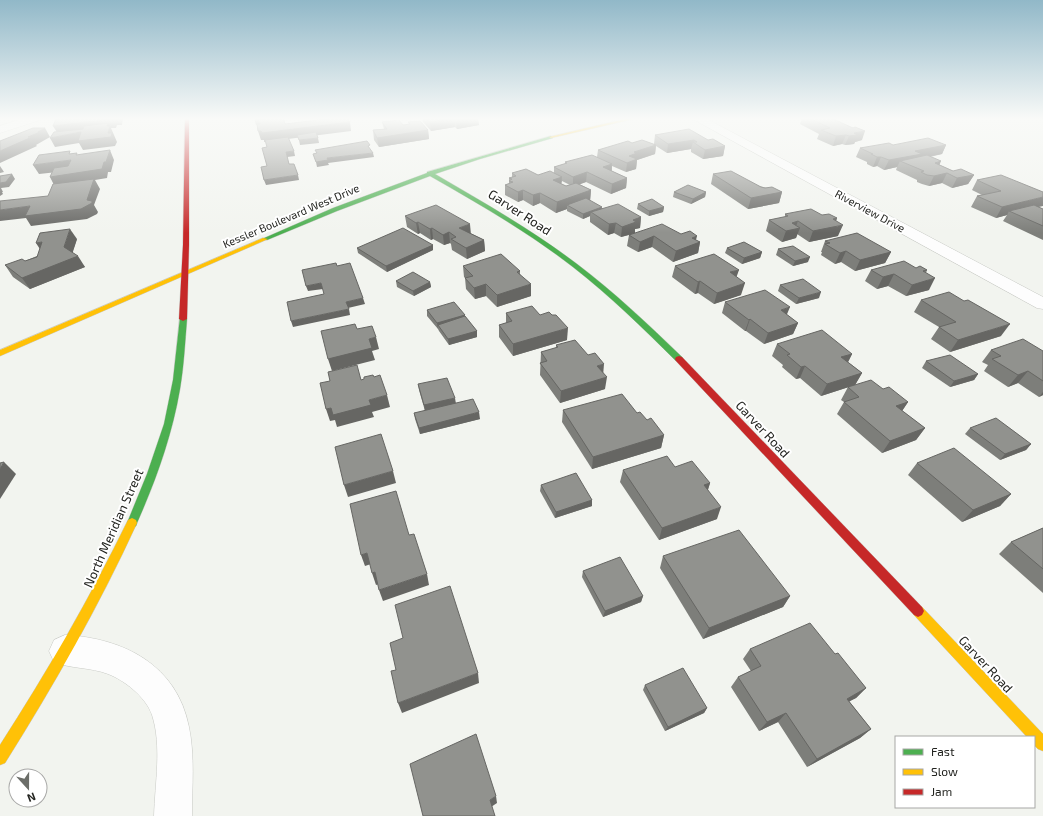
<svg xmlns="http://www.w3.org/2000/svg" width="1043" height="816" font-family="'Exo 2',sans-serif">
  <style>
    .lines { fill: none; stroke-linecap: round; stroke-linejoin: round }
    .street-casing { stroke: #c8cac5; stroke-width: 1 }
    .fast-casing { stroke: #c8cac5; stroke-width: 1 }
    .slow-casing { stroke: #c8cac5; stroke-width: 1 }
    .jam-casing { stroke: #c8cac5; stroke-width: 1 }
    .street { fill: #fdfdfd; fill-rule: evenodd }
    .fast { fill: #4caf50; fill-rule: evenodd }
    .slow { fill: #ffc107; fill-rule: evenodd }
    .jam { fill: #c62828; fill-rule: evenodd }
    .wall { fill: #7d7e7a; fill-rule: evenodd }
    .shaded-wall { fill: #666663 }
    .building { fill: #91928e; stroke: #666663 }
    .labels { text-anchor: middle; stroke-width: 4; stroke-linejoin: round; paint-order: stroke }
    .far-street-label { font-size: 11px; fill: #232420; stroke: #fff }
    .street-label { font-size: 13px; fill: #232420; stroke: #fff }
  </style>
  <rect width="100%" height="100%" fill="#f2f4ef"/>
  <g class="lines">
    <defs>
      <g id="street">
        <path d="M24 118H41L40 120 0 133V126Z"/>
        <path d="M691 118H705L1043 297V309L1037 308Z"/>
        <path d="M65 635C124 638 177 665 189 727 195 756 192 787 192 816H154C155 783 162 746 152 715 146 697 124 680 108 674 90 667 71 669 54 662L49 651 54 640Z"/>
      </g>
      <g id="fast">
        <path d="M551 136 553 138 480 159 435 174C483 202 532 230 577 264 614 292 648 324 682 357L683 359 682 361H676C643 328 610 296 573 267 528 232 479 204 430 176L337 211 267 240 262 239 333 208 427 173V172Z"/>
        <path d="M180 317H186L187 319C185 342 184 366 180 389 172 436 156 480 137 523L136 526 132 528 128 526 127 523 147 474 164 424 173 380Z"/>
      </g>
      <g id="slow">
        <path d="M629 118H638L551 138 549 137Z"/>
        <path d="M263 238 268 239 0 356V350Z"/>
        <path d="M132 518 136 520 137 523C99 606 54 685 5 763L0 765V745C47 672 90 598 128 520Z"/>
        <path d="M918 605 922 607 1043 734V751L1038 749 1034 745V737H1027L914 615 912 611 914 607Z"/>
      </g>
      <g id="jam">
        <path d="M185 118H189V245L187 319 183 321 179 319 183 245Z"/>
        <path d="M679 356 682 357 922 607 924 611 922 615 918 617 914 615 676 361 675 359 676 357Z"/>
      </g>
    </defs>
    <use href="#street" class="street-casing"/>
    <use href="#fast" class="fast-casing"/>
    <use href="#slow" class="slow-casing"/>
    <use href="#jam" class="jam-casing"/>
    <use href="#street" class="street"/>
    <use href="#fast" class="fast"/>
    <use href="#slow" class="slow"/>
    <use href="#jam" class="jam"/>
  </g>
  <g class="wall">
    <path d="M422 118H482L478 119 479 125 457 129 455 127 431 131 423 122Z"/>
    <path d="M802 118H831L862 140 855 142 854 144 845 145 842 144 833 146 817 139 819 134 800 124Z"/>
    <path d="M382 122 403 125 409 124 408 122 428 130 429 139 379 147 374 140 373 130 384 129Z"/>
    <path d="M655 135 708 140 725 146 723 156 703 159 691 152V149L667 153 656 146 655 154 637 160 636 169 626 172 612 166V171L627 178 626 188 611 194 586 182 579 184 591 190 590 201 602 208 641 217 640 228 635 229V233L681 234 700 242 698 253 673 262 652 247 638 252 627 246 629 235 621 237 614 233 608 235 590 222V216L583 219 567 211V209L556 213 540 203 533 206 523 200 518 202 505 195V185L509 184V178H512V173L538 175 554 173V167L565 164V162L597 157 598 150 632 143 654 144ZM562 181 570 185 566 186 561 184Z"/>
    <path d="M893 145H946L942 154 930 157 940 165 953 171 974 175 968 184 952 188 942 183 929 186 922 184 917 182V180L896 170 897 167 884 170 877 166 873 167 867 164V162L856 157 860 148Z"/>
    <path d="M713 174 782 192 779 203 748 209 711 184Z"/>
    <path d="M977 180 1043 209V240L1003 221 1007 215 996 218 971 207 977 196 982 195 972 190Z"/>
    <path d="M674 192H706L705 197 691 204 673 197Z"/>
    <path d="M638 204 664 207 663 212 649 216 637 209Z"/>
    <path d="M785 214 822 215 837 218 836 221 838 236 809 242 797 234 796 238 782 242 766 231 769 220 785 217Z"/>
    <path d="M405 216 470 233 484 240 485 251 467 259 452 250 451 244 450 243 444 245 433 239 431 240 420 233 418 234 407 227Z"/>
    <path d="M77 239 72 253 85 267 30 289 13 277 5 265 25 261Z"/>
    <path d="M825 241 891 252 885 263 855 271 841 262 835 264 821 255 822 252H821Z"/>
    <path d="M433 245V250L387 272 358 253 357 248Z"/>
    <path d="M727 248 762 252 760 258 742 264 725 253Z"/>
    <path d="M778 249 808 262 793 266 776 255Z"/>
    <path d="M463 266 520 271V274L531 296 497 307 486 296 475 299 466 289 465 278 464 277Z"/>
    <path d="M675 266 736 277 741 295 714 304 698 293 695 294 672 277Z"/>
    <path d="M916 268 927 270 926 273 929 290 906 296 888 286 877 289 865 281 871 270Z"/>
    <path d="M396 281 430 282 431 287 414 296 397 287Z"/>
    <path d="M780 285 819 298 796 304 778 291Z"/>
    <path d="M921 300 1001 336 950 352 931 339 939 327 914 312Z"/>
    <path d="M725 302 787 315 798 323 793 334 764 344 746 331H745L722 313Z"/>
    <path d="M427 310 465 315V317L477 331V337L449 345 439 331 438 329 427 316Z"/>
    <path d="M506 313 540 315 567 340 513 356 499 337V325L506 323Z"/>
    <path d="M777 344 852 354 848 362 862 373 855 385 821 396 800 378 796 379 782 367 783 365 772 356Z"/>
    <path d="M556 345 603 373 605 389 560 403 540 375 541 352 556 348Z"/>
    <path d="M991 350 1043 351V395L1039 397 1018 383 1008 387 984 371 988 365 982 362Z"/>
    <path d="M926 361 978 374 974 380 950 387 922 368Z"/>
    <path d="M418 384 456 403 480 419 420 434 415 419 414 413 425 411 419 390Z"/>
    <path d="M848 387 883 389 908 402 902 411 925 428 916 440 882 453 837 414 844 402 841 400Z"/>
    <path d="M563 410 637 413 647 420 664 435 661 448 592 469 562 422Z"/>
    <path d="M970 428 1031 444 1026 450 1000 460 965 434Z"/>
    <path d="M917 463 1011 494 1000 506 962 522 908 475Z"/>
    <path d="M675 467 710 483 708 490 717 519 659 540 620 482 623 470Z"/>
    <path d="M541 485 592 500V506L555 518 540 491Z"/>
    <path d="M1043 528V593L999 554 1011 542Z"/>
    <path d="M663 556 790 596 783 607 703 639 660 568Z"/>
    <path d="M583 571 643 596 641 602 603 617 582 577Z"/>
    <path d="M750 649 835 654 866 688 856 698 849 701 871 729 860 738 807 767 778 722 759 731 731 687 738 677 751 671 743 659Z"/>
    <path d="M645 685 707 708 704 713 665 731 643 690Z"/>
  </g>
  <g class="shaded-wall">
    <path d="M74 118H75L78 123 81 122 78 118H123L122 125H117L116 128H111L117 142 115 146 83 150 79 143 55 147 50 138 81 132 108 133 109 130 58 134 53 126Z"/>
    <path d="M254 118H284L285 122 256 125Z"/>
    <path d="M454 118 455 127 431 131 430 122Z"/>
    <path d="M468 118H482L478 119 479 125 457 129 456 120Z"/>
    <path d="M350 122 351 131 264 142V140H261L258 131Z"/>
    <path d="M45 128 50 137 36 145 37 146 0 163V151Z"/>
    <path d="M428 130 429 139 379 147 377 138Z"/>
    <path d="M865 131 862 140 855 142 854 144 845 145 849 136 854 133Z"/>
    <path d="M846 135 842 144 833 146 836 136Z"/>
    <path d="M318 138 319 143 300 145 299 140Z"/>
    <path d="M694 140 693 143V142L691 149 667 153 668 144Z"/>
    <path d="M656 145 655 154 637 160 636 169 626 172 627 163 629 156 634 152Z"/>
    <path d="M946 145 942 154 920 158 900 161 897 167 884 170 889 160 915 151Z"/>
    <path d="M725 146 723 156 703 159 705 150Z"/>
    <path d="M110 150 114 160 111 172H108L107 178 95 180 100 189 94 205 98 212 97 214 87 219 31 226 26 218 0 221V210L30 206 87 200 55 187 50 177 104 162Z"/>
    <path d="M294 151 295 156 287 157 286 152Z"/>
    <path d="M373 153 374 157 328 163 329 165 317 167 316 162 327 158Z"/>
    <path d="M877 157H881L877 166 873 167Z"/>
    <path d="M71 160 76 170 39 174 33 165Z"/>
    <path d="M941 161 937 171 935 163Z"/>
    <path d="M612 164 611 174 603 167Z"/>
    <path d="M0 166 4 172 0 173Z"/>
    <path d="M587 172 586 182 573 187V177Z"/>
    <path d="M947 173 942 183 929 186 934 176Z"/>
    <path d="M12 174 15 179 9 187 1 188 3 192H2L3 194 0 196V183Z"/>
    <path d="M298 175 299 180 266 185 264 180Z"/>
    <path d="M974 175 968 184 952 188 957 178Z"/>
    <path d="M562 177 561 187 553 180Z"/>
    <path d="M627 178 626 188 611 194 612 184Z"/>
    <path d="M523 190V200L518 202V192Z"/>
    <path d="M591 190 590 201 567 205V209L556 213 557 202Z"/>
    <path d="M706 192 705 197 691 204 693 199Z"/>
    <path d="M782 192 779 203 748 209 751 198Z"/>
    <path d="M540 193V203L533 206V195Z"/>
    <path d="M1043 197V206L1014 213 1009 211 1007 215 996 218 1002 207Z"/>
    <path d="M602 207V212H591L590 216 583 219V214Z"/>
    <path d="M664 207 663 212 649 216V211Z"/>
    <path d="M641 217 640 228 635 229V233L621 237 622 227 633 220Z"/>
    <path d="M837 218 834 227 843 225 838 236 809 242 813 231 833 219Z"/>
    <path d="M798 221 795 229 800 228 796 238 782 242 786 231 792 223Z"/>
    <path d="M418 222 420 233 418 234 416 223Z"/>
    <path d="M616 223 614 233 608 235 609 224Z"/>
    <path d="M470 224 471 235 459 228Z"/>
    <path d="M432 228 433 239 431 240 430 229Z"/>
    <path d="M70 229 77 239 71 258 64 247Z"/>
    <path d="M449 232 450 243 444 245 443 235Z"/>
    <path d="M654 236 652 247 638 252 640 242Z"/>
    <path d="M697 236 695 244 700 242 698 253 673 262 676 251 692 238Z"/>
    <path d="M484 240 485 251 467 259 466 248Z"/>
    <path d="M42 242 43 254 36 243Z"/>
    <path d="M433 245V250L387 272 386 266Z"/>
    <path d="M846 251 841 262 835 264 840 253Z"/>
    <path d="M762 252 760 258 742 264 744 258Z"/>
    <path d="M891 252 885 263 855 271 860 260Z"/>
    <path d="M78 256 85 267 30 289 22 278Z"/>
    <path d="M810 257 808 262 793 266 795 261Z"/>
    <path d="M739 270 735 281 730 272Z"/>
    <path d="M894 274 888 286 877 289 883 277Z"/>
    <path d="M935 278 929 290 906 296 912 285Z"/>
    <path d="M700 281 698 293 695 294 698 282Z"/>
    <path d="M430 282 431 287 414 296 413 291Z"/>
    <path d="M321 283 323 289 308 291 306 286Z"/>
    <path d="M745 283 741 295 714 304 717 293Z"/>
    <path d="M486 284V296L475 299 474 288Z"/>
    <path d="M531 284V296L497 307V295Z"/>
    <path d="M821 292 819 298 796 304 799 298Z"/>
    <path d="M363 298 365 304 348 308 346 302Z"/>
    <path d="M790 307 785 319 781 310Z"/>
    <path d="M349 309 350 315 293 327 291 321Z"/>
    <path d="M465 315V321L438 325V329L437 323Z"/>
    <path d="M750 319 746 331H745L749 320Z"/>
    <path d="M798 323 793 334 764 344 768 333Z"/>
    <path d="M1010 324 1001 336 950 352 958 340Z"/>
    <path d="M568 328 567 340 513 356V344Z"/>
    <path d="M477 331V337L449 345 448 339Z"/>
    <path d="M376 337 379 349 372 351 375 360 332 371 328 359 369 339Z"/>
    <path d="M852 354 846 366 841 357Z"/>
    <path d="M604 364 603 376 597 366Z"/>
    <path d="M805 366 800 378 796 379 801 367Z"/>
    <path d="M1028 371 1018 383 1008 387 1018 375Z"/>
    <path d="M862 373 855 385 821 396 827 384Z"/>
    <path d="M978 374 974 380 950 387 954 381Z"/>
    <path d="M607 377 605 389 560 403 561 391Z"/>
    <path d="M1043 392V395L1039 397Z"/>
    <path d="M387 395 390 407 372 412 374 417 337 427 335 420 330 421 326 409 369 400Z"/>
    <path d="M455 398 456 404 425 411 424 405Z"/>
    <path d="M908 402 900 414 896 406Z"/>
    <path d="M479 412 480 419 420 434 419 428Z"/>
    <path d="M925 428 916 440 882 453 890 441Z"/>
    <path d="M664 435 661 448 592 469 593 457Z"/>
    <path d="M1031 444 1026 450 1000 460 1005 454Z"/>
    <path d="M4 462 16 474 0 499V469Z"/>
    <path d="M393 471 396 483 348 497 344 485Z"/>
    <path d="M710 483 706 495 704 485Z"/>
    <path d="M1011 494 1000 506 962 522 973 510Z"/>
    <path d="M592 500V506L555 518 556 512Z"/>
    <path d="M721 507 717 519 659 540 662 528Z"/>
    <path d="M367 553 371 564 365 566 361 555Z"/>
    <path d="M375 572 379 584 376 585 372 573Z"/>
    <path d="M427 574 429 585 383 601 379 590Z"/>
    <path d="M643 596 641 602 603 617 605 611Z"/>
    <path d="M790 596 783 607 703 639 709 628Z"/>
    <path d="M478 673 479 683 402 713 398 703Z"/>
    <path d="M866 688 856 698 837 708 847 699Z"/>
    <path d="M707 708 704 713 665 731 668 727Z"/>
    <path d="M786 713 778 722 759 731 767 722Z"/>
    <path d="M871 729 860 738 807 767 817 759Z"/>
    <path d="M496 796 497 803 491 807 490 800Z"/>
  </g>
  <g class="building">
    <path d="M59 118H74V119L82 118H112V119L53 126 56 119Z"/>
    <path d="M269 118H283L285 124 334 118H347L350 122 262 133 261 131H258L257 124H260L258 120Z"/>
    <path d="M427 118H468L456 120 454 118 430 122Z"/>
    <path d="M809 118H831L853 128 855 127 865 131 854 133 857 135 849 136 846 135 836 136 821 130 830 128Z"/>
    <path d="M399 120 403 125 410 124 408 122 420 121 428 130 377 138 373 130 387 129 382 122Z"/>
    <path d="M108 123 107 126H110L108 133H112L111 137 78 141 81 132 50 138 54 132 83 129 84 126Z"/>
    <path d="M33 128H45L38 132H40L28 137H32L0 151V141Z"/>
    <path d="M689 129 708 140 713 139 725 146 705 150 693 142H697L694 140 668 144 655 135Z"/>
    <path d="M316 132 318 138 299 140 297 135Z"/>
    <path d="M288 137 294 151 286 152 289 164H294L298 175 264 180 261 167 267 166 262 148 267 147 265 140Z"/>
    <path d="M928 138 946 145 915 151 922 154 889 160 881 157H877L871 154H873L860 148 889 143 893 145Z"/>
    <path d="M642 140 656 145 634 152 637 153 629 156 637 159 627 163 598 150 628 141 632 143Z"/>
    <path d="M367 141 370 145 368 146 373 153 327 158 328 160 316 162 313 154 317 153 315 150Z"/>
    <path d="M110 150 106 162H104L102 169 50 177 54 168 68 166 71 160 33 165 39 155 70 151 69 154 77 153 76 155Z"/>
    <path d="M592 155 612 164 603 167 627 178 612 184 587 172 573 177 554 167 567 163 565 162Z"/>
    <path d="M927 155 941 161 935 163 953 171 961 169 974 175 957 178 947 173 934 176 927 175 921 172 924 171 900 161Z"/>
    <path d="M526 169 538 175 550 171 562 177 553 180 566 186 576 183 591 190 557 202 540 193 533 195 523 190 518 192 505 185 513 182 509 181 512 179 509 178 516 176 512 173Z"/>
    <path d="M731 171 761 187 765 188 772 187 782 192 751 198 713 174Z"/>
    <path d="M12 174 6 182 0 183V176Z"/>
    <path d="M1001 175 1043 192V197L1002 207 977 196 1001 191 977 180Z"/>
    <path d="M94 179 87 200 92 201V203L81 209 25 216 30 206 0 210V201L48 196 53 184Z"/>
    <path d="M688 185 706 192 693 199 674 192Z"/>
    <path d="M586 198 602 207 583 214 567 205Z"/>
    <path d="M652 199 664 207 649 211 638 204Z"/>
    <path d="M618 204 641 217 633 220 636 222 622 227 616 223 609 224 591 212Z"/>
    <path d="M436 205 470 224 459 228 484 240 466 248 451 239 456 237 449 232 443 235 432 228 430 229 418 222 416 223 405 216Z"/>
    <path d="M1034 205 1043 209V226L1009 211Z"/>
    <path d="M811 209 822 215 829 214 837 218 833 219 843 225 813 231 798 221 792 223 800 228 786 231 769 220 788 216 785 214Z"/>
    <path d="M662 224 681 234 690 231 697 236 692 238 700 242 676 251 654 236 640 242 629 235Z"/>
    <path d="M403 228 433 245 386 266 357 248Z"/>
    <path d="M70 229 64 247 78 256 22 278 5 265 22 259 25 261 37 257 42 242 36 243 40 233Z"/>
    <path d="M857 233 891 252 860 260 846 251 840 253 825 244 830 243 825 241Z"/>
    <path d="M744 242 762 252 744 258 727 248Z"/>
    <path d="M793 246 810 257 795 261 778 249Z"/>
    <path d="M501 254 520 271 517 272 531 284 497 295 486 284 474 288 465 278 473 276 463 266Z"/>
    <path d="M714 254 739 270 730 272 745 283 717 293 700 281 698 282 675 266Z"/>
    <path d="M904 261 916 268 920 266 927 270 923 271 935 278 912 285 894 274 883 277 871 270Z"/>
    <path d="M336 263 337 266 350 263 363 298 346 302 349 309 291 321 287 302 324 294 321 283 306 286 302 270Z"/>
    <path d="M413 272 430 282 413 291 396 281Z"/>
    <path d="M803 279 821 292 799 298 780 285Z"/>
    <path d="M765 290 790 307 781 310 798 323 768 333 750 319 749 320 725 302Z"/>
    <path d="M949 292 964 301 968 300 1010 324 958 340 939 327 956 322 921 300Z"/>
    <path d="M454 302 465 315 437 323 427 310Z"/>
    <path d="M532 306 540 315 549 312 552 315H556L568 328 513 344 499 325 512 321 506 313Z"/>
    <path d="M465 316 477 331 448 339 438 325Z"/>
    <path d="M355 324 357 329 372 326 376 337 369 339 372 348 328 359 321 331Z"/>
    <path d="M822 330 852 354 841 357 862 373 827 384 805 366 801 367 787 355 790 354 777 344Z"/>
    <path d="M1023 339 1043 351V381L1028 371 1018 375 992 359 1001 356 991 350Z"/>
    <path d="M575 340 588 355 595 353 604 364 597 366 607 377 561 391 540 363 547 361 541 352 558 347 556 345Z"/>
    <path d="M950 355 978 374 954 381 926 361Z"/>
    <path d="M357 365 361 380 364 379V377L373 375 374 377 380 375 387 395 369 400 371 405 333 415 331 408 326 409 320 383 330 381 328 372Z"/>
    <path d="M447 378 455 398 424 405 418 384Z"/>
    <path d="M871 380 883 389 889 387 908 402 896 406 925 428 890 441 844 402 859 397 848 387Z"/>
    <path d="M622 394 637 413 640 412 647 420 651 418 664 435 593 457 563 410Z"/>
    <path d="M473 399 479 412 419 428 414 413Z"/>
    <path d="M996 418 1031 444 1005 454 970 428Z"/>
    <path d="M381 434 393 471 344 485 335 447Z"/>
    <path d="M954 448 1011 494 973 510 917 463Z"/>
    <path d="M667 456 675 467 692 461 710 483 704 485 721 507 662 528 623 470Z"/>
    <path d="M4 462 0 469V463Z"/>
    <path d="M576 473 592 500 556 512 541 485Z"/>
    <path d="M396 491 409 535 414 534 427 574 379 590 375 572 372 573 367 553 361 555 350 504Z"/>
    <path d="M1043 528V569L1011 542Z"/>
    <path d="M739 530 790 596 709 628 663 556Z"/>
    <path d="M620 557 643 596 605 611 583 571Z"/>
    <path d="M450 586 478 673 398 703 391 671 396 670 390 643 403 638 395 605Z"/>
    <path d="M810 623 835 654 838 653 866 688 847 699 871 729 817 759 786 713 767 722 738 677 761 666 750 649Z"/>
    <path d="M683 668 707 708 668 727 645 685Z"/>
    <path d="M476 734 496 796 490 800 495 816H423L410 764Z"/>
  </g>
  <linearGradient id="sky" x2="0" y2="1"><stop stop-color="#91b8c8"/><stop offset="0.51" stop-color="#f9faf8"/><stop offset="1" stop-color="#f9faf8" stop-opacity="0"/></linearGradient>
  <rect width="1043" height="233" fill="url(#sky)"/>
  <g class="labels">
    <g class="far-street-label">
      <text transform="translate(870 211) rotate(28)" y="4">Riverview Drive</text>
      <text transform="translate(291 216) rotate(-23)" y="4">Kessler Boulevard West Drive</text>
    </g>
    <g class="street-label">
      <text transform="translate(520 212) rotate(33)" y="5">Garver Road</text>
      <text transform="translate(763 429) rotate(47)" y="5">Garver Road</text>
      <text transform="translate(113 528) rotate(-66)" y="5">North Meridian Street</text>
      <text transform="translate(986 664) rotate(47)" y="5">Garver Road</text>
    </g>
  </g>
  <rect x="895" y="736" width="140" height="72" fill="#ffffff" stroke="#a7a7a6"/>
  <rect x="903" y="749" width="20" height="6" fill="#4caf50" stroke="#a7a7a6"/>
  <text x="931" y="756" font-size="12" fill="#232420">Fast</text>
  <rect x="903" y="769" width="20" height="6" fill="#ffc107" stroke="#a7a7a6"/>
  <text x="931" y="776" font-size="12" fill="#232420">Slow</text>
  <rect x="903" y="789" width="20" height="6" fill="#c62828" stroke="#a7a7a6"/>
  <text x="931" y="796" font-size="12" fill="#232420">Jam</text>
  <g transform="translate(28 788) rotate(159)"><circle r="19" fill="#ffffff" stroke="#a7a7a6"/>
  <path d="M0-3L7 15L0 10L-7 15Z" fill="#6b6d68"/>
  <text y="-6" font-size="11" font-weight="bold" text-anchor="middle" fill="#232420">N</text>
  </g>
</svg>
